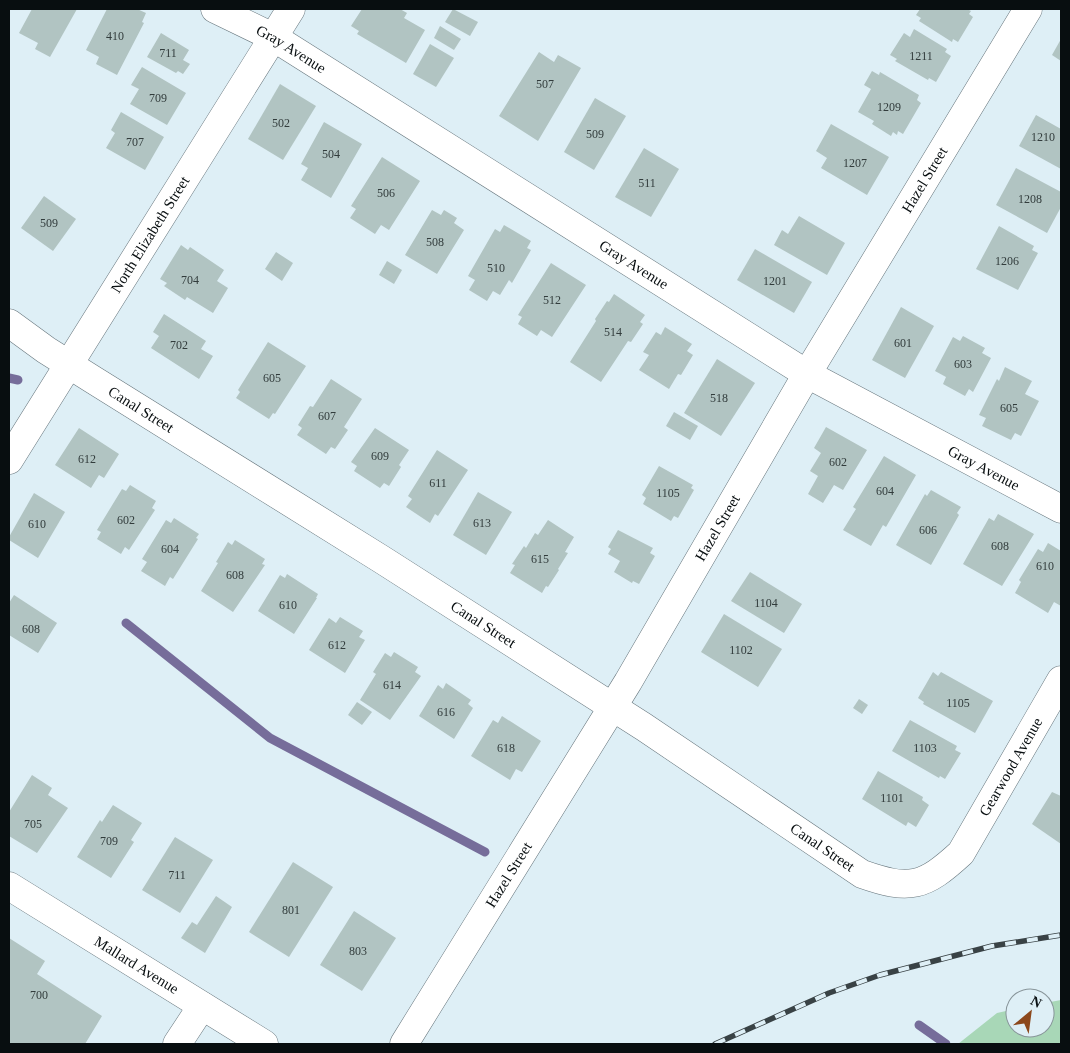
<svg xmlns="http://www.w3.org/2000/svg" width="1070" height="1053" font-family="Georgia,serif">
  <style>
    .green { fill: #a8d7b7 }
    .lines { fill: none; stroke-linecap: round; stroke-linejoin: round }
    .stream { stroke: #766d9a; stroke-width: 9 }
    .building { fill: #b1c4c2 }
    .minor-casing { stroke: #67767d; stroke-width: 29 }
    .minor { stroke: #fff; stroke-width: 28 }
    .rail-casing { stroke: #394245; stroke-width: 5.5 }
    .rail { stroke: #deeff6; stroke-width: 4; stroke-dasharray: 11; stroke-linecap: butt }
    .labels { text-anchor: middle; stroke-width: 5; stroke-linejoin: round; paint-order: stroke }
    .number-label { font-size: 12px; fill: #323c3c }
    .street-label { font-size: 15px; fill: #080e10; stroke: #deeff6 }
  </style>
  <rect width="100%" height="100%" fill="#deeff6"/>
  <path class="green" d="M1061 1000V1044H958L997 1013 1015 1009V1028H1045V1003Z"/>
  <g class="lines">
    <g class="stream">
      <path d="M9 378 18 380"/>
      <path d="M126 623 270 738 485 852"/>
      <path d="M919 1025 946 1044"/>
    </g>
  </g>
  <g class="building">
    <path d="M32 9H77L50 57 35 49 38 43 19 33Z"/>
    <path d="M107 9H137L146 13 142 22 144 23 117 75 96 64 99 57 86 50Z"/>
    <path d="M362 9H400L407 13 404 18 425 30 406 63 357 34 359 31 351 26Z"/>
    <path d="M453 9 478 22 470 36 445 22Z"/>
    <path d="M920 9H967L971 11 969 14 973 17 958 42 953 39 952 42 919 21 921 18 916 15Z"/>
    <path d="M440 26 461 39 454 50 434 38Z"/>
    <path d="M914 29 947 49 945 52 951 56 936 82 929 78 928 80 895 61 897 59 890 55 904 33 910 37Z"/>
    <path d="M161 33 189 50 183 60 190 64 183 74 178 71 176 73 147 57Z"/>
    <path d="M1061 39V61L1052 55Z"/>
    <path d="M430 44 454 58 436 87 413 74Z"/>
    <path d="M539 52 554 62 558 55 581 68 538 141 499 116Z"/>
    <path d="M142 67 186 93 167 125 130 104 139 89 131 85Z"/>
    <path d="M872 71 879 75 880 72 919 95 917 100 921 103 903 134 898 131 897 135 893 132 891 136 872 124 874 121 858 112 871 89 864 85Z"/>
    <path d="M280 84 316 106 283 160 248 139Z"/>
    <path d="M595 98 626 116 594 170 564 152Z"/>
    <path d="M121 112 164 137 145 170 106 148 115 133 111 130Z"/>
    <path d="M1036 115 1061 129V169L1019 146Z"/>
    <path d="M324 122 362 144 331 198 301 180 308 168 301 164Z"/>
    <path d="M831 124 889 157 867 195 821 168 827 158 816 151Z"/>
    <path d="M644 148 679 169 651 217 615 197Z"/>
    <path d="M382 157 420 181 389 230 381 225 375 234 350 218 356 209 351 206Z"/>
    <path d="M1016 168 1061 192V207L1047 233 996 205Z"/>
    <path d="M44 196 76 219 53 251 21 228Z"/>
    <path d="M432 210 441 215 444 210 457 218 454 223 464 230 437 274 405 255Z"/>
    <path d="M799 216 845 243 827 275 774 245 782 230 788 234Z"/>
    <path d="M504 225 531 241 527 248 531 250 512 283 509 280 500 295 493 291 487 301 469 290 475 280 468 276 495 229 500 232Z"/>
    <path d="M999 226 1034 246 1032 250 1038 253 1018 290 976 269Z"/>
    <path d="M181 245 188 250 190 247 224 270 217 281 228 288 213 313 187 297 185 300 164 286 167 283 160 279Z"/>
    <path d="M755 249 812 282 794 313 737 280Z"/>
    <path d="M276 252 293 263 282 281 265 269Z"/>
    <path d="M387 261 402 270 394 284 379 275Z"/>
    <path d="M551 263 586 285 552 337 541 330 537 336 518 324 522 317 518 315Z"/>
    <path d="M614 294 645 315 640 322 643 324 631 342 628 341 601 382 570 362 596 321 595 319 607 301 609 302Z"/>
    <path d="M901 307 934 326 905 378 872 360Z"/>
    <path d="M164 314 206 341 201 349 213 356 199 379 151 348 159 336 153 332Z"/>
    <path d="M665 327 692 344 687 351 693 355 681 375 678 374 669 389 639 370 649 355 643 352 656 332 661 335Z"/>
    <path d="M963 336 985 348 982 353 991 358 973 392 969 389 965 396 943 384 946 377 935 371 953 337 960 341Z"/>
    <path d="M268 342 306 366 275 414 273 413 269 419 236 398 240 392 238 390Z"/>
    <path d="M717 359 755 383 721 436 684 413Z"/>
    <path d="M1005 367 1032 381 1025 394 1039 401 1021 436 1015 433 1011 440 982 426 986 418 979 415 997 379 999 381Z"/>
    <path d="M331 379 362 399 344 427 348 430 335 449 331 447 326 454 297 435 302 428 298 425 310 406 313 407Z"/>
    <path d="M674 412 698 426 690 440 666 426Z"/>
    <path d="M826 427 867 450 843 490 834 485 823 503 808 494 818 476 810 471 821 453 814 448Z"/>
    <path d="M79 428 119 454 104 478 99 475 91 488 55 465Z"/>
    <path d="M375 428 409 450 399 465 401 467 389 486 384 483 380 488 354 471 357 466 351 462Z"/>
    <path d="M437 450 468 470 438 516 435 514 430 523 406 507 412 499 408 496Z"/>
    <path d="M884 456 916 475 886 527 883 525 871 546 843 530 856 509 853 507Z"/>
    <path d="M659 466 693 485 691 488 694 490 678 518 674 516 671 521 643 504 646 498 642 495Z"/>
    <path d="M130 485 156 501 152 508 155 510 129 550 125 547 121 554 97 539 101 532 97 530 122 489 126 491Z"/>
    <path d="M931 490 961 507 957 513 959 515 931 565 896 545 925 494 927 496Z"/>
    <path d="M478 492 512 512 486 555 453 535Z"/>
    <path d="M34 493 65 512 38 558 9 540V537Z"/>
    <path d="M998 514 1034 534 1002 586 963 564 989 518 994 521Z"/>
    <path d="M174 518 199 534 196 538 198 539 173 579 170 577 165 586 141 571 147 562 142 559 166 520 171 523Z"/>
    <path d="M548 520 574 537 565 552 568 553 558 569 559 570 548 587 546 586 542 593 510 573 515 565 512 564 524 546 526 548 535 533 538 535Z"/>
    <path d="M618 530 653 548 650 553 655 556 639 584 633 581 632 583 614 572 620 561 608 554 611 549 608 547Z"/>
    <path d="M235 540 265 559 262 564 265 565 233 612 201 591 218 563 216 562 228 542 232 545Z"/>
    <path d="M1048 543 1061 551V606L1054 602 1048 613 1015 593 1021 582 1019 580 1038 549 1043 552Z"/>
    <path d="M750 572 802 604 784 633 731 601Z"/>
    <path d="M287 574 318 594 316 598H317L294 634 258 611 280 575 285 578Z"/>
    <path d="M14 595 57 623 38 653 9 635V603Z"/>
    <path d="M724 614 782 649 758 687 701 652Z"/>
    <path d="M340 617 363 631 359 637 365 640 345 673 309 650 329 618 336 623Z"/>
    <path d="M394 652 418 667 415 672 421 676 390 720 360 700 376 674 373 672 385 653 391 657Z"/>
    <path d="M933 672 938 676 941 672 993 701 975 733 923 704 924 702 918 698Z"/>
    <path d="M446 683 471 700 468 704 473 708 454 739 419 716 438 685 443 689Z"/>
    <path d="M859 699 868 705 862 714 853 708Z"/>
    <path d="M357 702 372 712 362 725 348 715Z"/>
    <path d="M502 716 541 741 522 772 516 769 510 780 471 756 493 720 498 723Z"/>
    <path d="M910 720 957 746 955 750 961 753 945 779 940 776 939 778 892 751Z"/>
    <path d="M878 771 923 797 922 800 929 805 916 827 908 822 906 826 862 799Z"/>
    <path d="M32 775 52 788 48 795 68 808 37 853 9 836V812Z"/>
    <path d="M1052 792 1061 796V844L1032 824Z"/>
    <path d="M113 805 142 823 131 840 134 842 111 878 77 857 100 820 102 822Z"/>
    <path d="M175 837 213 860 180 913 142 890Z"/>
    <path d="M293 862 333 887 289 957 249 932Z"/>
    <path d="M216 896 232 907 205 953 181 938 192 922 197 925Z"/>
    <path d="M354 911 396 938 362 991 320 965Z"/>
    <path d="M9 938 45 961 37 974 102 1016 85 1044H9Z"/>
  </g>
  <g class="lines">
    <defs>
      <g id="minor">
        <path id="s1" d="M215 9 273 37 807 374 1061 509"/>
        <path id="s2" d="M9 323 46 350 92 379 381 559 644 727 862 874C910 891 924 887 961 853L1061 680"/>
        <path id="s3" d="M9 460 291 9"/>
        <path id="s4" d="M9 886 264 1044"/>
        <path d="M177 1044 202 1006"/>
        <path id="s5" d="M404 1044 628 682 807 374 1028 9"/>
      </g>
    </defs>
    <use href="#minor" class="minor-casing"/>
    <use href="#minor" class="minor"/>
    <defs>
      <path id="rail" d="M715 1044 829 993 880 975 992 946 1061 935"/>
    </defs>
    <use href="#rail" class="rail-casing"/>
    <use href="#rail" class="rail"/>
  </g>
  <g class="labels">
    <g class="number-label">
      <text x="115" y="40">410</text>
      <text x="168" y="57">711</text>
      <text x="921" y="60">1211</text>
      <text x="545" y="88">507</text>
      <text x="158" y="102">709</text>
      <text x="889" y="111">1209</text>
      <text x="281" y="127">502</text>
      <text x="595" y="138">509</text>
      <text x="1043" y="141">1210</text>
      <text x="135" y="146">707</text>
      <text x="331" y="158">504</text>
      <text x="855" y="167">1207</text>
      <text x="647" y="187">511</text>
      <text x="386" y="197">506</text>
      <text x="1030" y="203">1208</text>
      <text x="49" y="227">509</text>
      <text x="435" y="246">508</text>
      <text x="1007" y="265">1206</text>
      <text x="496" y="272">510</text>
      <text x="190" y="284">704</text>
      <text x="775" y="285">1201</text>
      <text x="552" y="304">512</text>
      <text x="613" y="336">514</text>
      <text x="903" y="347">601</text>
      <text x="179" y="349">702</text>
      <text x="963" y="368">603</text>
      <text x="272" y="382">605</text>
      <text x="719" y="402">518</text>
      <text x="1009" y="412">605</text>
      <text x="327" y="420">607</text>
      <text x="380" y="460">609</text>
      <text x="87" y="463">612</text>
      <text x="838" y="466">602</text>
      <text x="438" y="487">611</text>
      <text x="885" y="495">604</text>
      <text x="668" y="497">1105</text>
      <text x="126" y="524">602</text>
      <text x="482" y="527">613</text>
      <text x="37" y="528">610</text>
      <text x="928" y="534">606</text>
      <text x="1000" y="550">608</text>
      <text x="170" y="553">604</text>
      <text x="540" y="563">615</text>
      <text x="1045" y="570">610</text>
      <text x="235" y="579">608</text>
      <text x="766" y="607">1104</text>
      <text x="288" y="609">610</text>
      <text x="31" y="633">608</text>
      <text x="337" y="649">612</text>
      <text x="741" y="654">1102</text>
      <text x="392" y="689">614</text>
      <text x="958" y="707">1105</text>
      <text x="446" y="716">616</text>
      <text x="506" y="752">618</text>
      <text x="925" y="752">1103</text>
      <text x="892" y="802">1101</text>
      <text x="33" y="828">705</text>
      <text x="109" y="845">709</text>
      <text x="177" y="879">711</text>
      <text x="291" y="914">801</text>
      <text x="358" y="955">803</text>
      <text x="39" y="999">700</text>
    </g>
    <g class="street-label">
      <text dy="5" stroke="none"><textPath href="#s1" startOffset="86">Gray Avenue</textPath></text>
      <text dy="5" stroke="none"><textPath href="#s5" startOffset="1009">Hazel Street</textPath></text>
      <text dy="5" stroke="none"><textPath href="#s3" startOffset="266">North Elizabeth Street</textPath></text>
      <text dy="5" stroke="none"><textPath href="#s1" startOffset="491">Gray Avenue</textPath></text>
      <text dy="5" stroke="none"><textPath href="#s2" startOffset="158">Canal Street</textPath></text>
      <text dy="5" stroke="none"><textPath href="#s1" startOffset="896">Gray Avenue</textPath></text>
      <text dy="5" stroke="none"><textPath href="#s5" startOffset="604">Hazel Street</textPath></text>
      <text dy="5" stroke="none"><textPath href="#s2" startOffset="562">Canal Street</textPath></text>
      <text dy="5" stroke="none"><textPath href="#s2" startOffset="1225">Gearwood Avenue</textPath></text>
      <text dy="5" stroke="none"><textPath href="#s2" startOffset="968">Canal Street</textPath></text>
      <text dy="5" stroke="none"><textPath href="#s5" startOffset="199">Hazel Street</textPath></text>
      <text dy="5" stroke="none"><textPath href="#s4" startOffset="150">Mallard Avenue</textPath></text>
    </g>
  </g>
  <rect width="1070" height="1053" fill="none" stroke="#080e10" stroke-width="20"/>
  <g transform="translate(1030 1013) rotate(29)"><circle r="24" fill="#deeff6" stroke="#88959a"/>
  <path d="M0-4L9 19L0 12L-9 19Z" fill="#8c481c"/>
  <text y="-8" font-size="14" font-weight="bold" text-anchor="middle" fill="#080e10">N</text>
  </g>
</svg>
